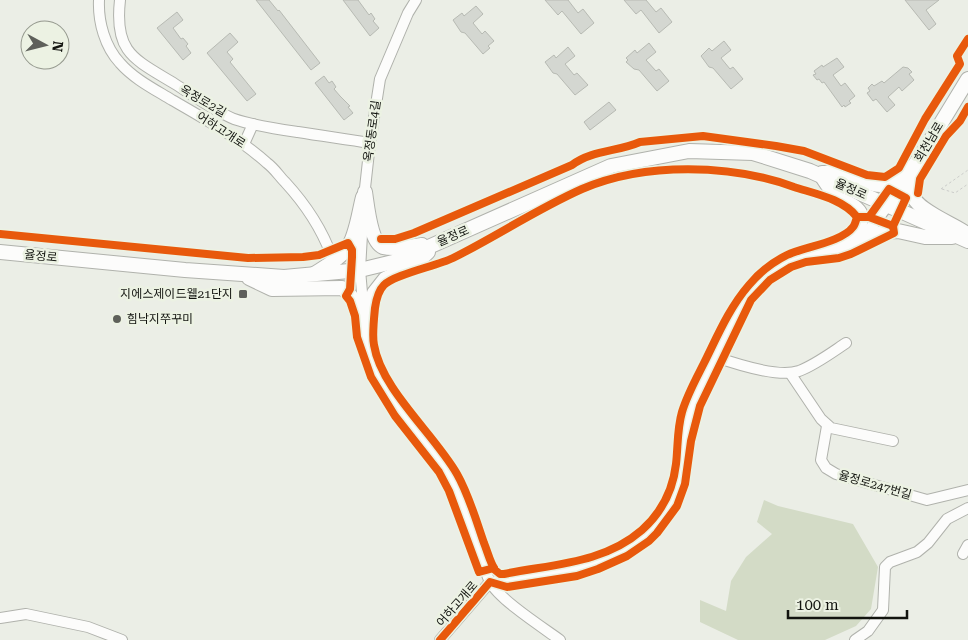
<svg xmlns="http://www.w3.org/2000/svg" width="968" height="640" font-family="'Roboto Serif','Noto Sans KR',serif">
  <style>
    .green { fill: #d3dbc6 }
    .building { fill: #d4d7d1; stroke: #b7bab3 }
    .lines { fill: none; stroke-linecap: round; stroke-linejoin: round }
    .minor-casing { stroke: #b0b2ac; stroke-width: 12 }
    .major-casing { stroke: #b0b2ac; stroke-width: 16 }
    .path { stroke: #cbccca; stroke-width: 1; stroke-dasharray: 2.5 2.5; stroke-linecap: butt }
    .minor { stroke: #fcfcfb; stroke-width: 10 }
    .major { stroke: #fcfcfb; stroke-width: 14 }
    .cycleway-casing { stroke: #ecf2e3; stroke-width: 11 }
    .cycleway { stroke: #e8590c; stroke-width: 8 }
    .poi-dot { fill: #5e605a; stroke: #ecf2e3; stroke-width: 2 }
    .labels { text-anchor: middle; stroke-width: 5; stroke-linejoin: round; paint-order: stroke }
    .street-label { font-size: 12px; fill: #12140f; stroke: #ecf2e3 }
    .poi-label { font-size: 12px; fill: #12140f; stroke: #ecf2e3; text-anchor: end }
  </style>
  <rect width="100%" height="100%" fill="#ebeee6"/>
  <path class="green" d="M764 500 778 506 853 524 878 567 871 609 856 626 825 640H738L700 622V600L726 611 731 581 746 557 772 534 757 522Z"/>
  <g class="building">
    <path d="M256 0H269L278 11 279 10 320 63 311 70Z"/>
    <path d="M343 0H358L369 15 371 13 375 19 373 21 379 28 370 36Z"/>
    <path d="M545 0H568L578 13 583 9 594 23 581 34 562 11 558 15Z"/>
    <path d="M624 0H646L656 12 661 8 672 22 659 33 641 10 636 14Z"/>
    <path d="M905 0H939L926 10 936 24 929 30Z"/>
    <path d="M476 6 483 14 473 23 482 34 485 31 494 41 488 46 490 48 483 54 465 33 461 32 453 20 462 13 464 16Z"/>
    <path d="M177 12 183 20 173 28 181 39 183 38 188 44 186 46 191 53 183 60 157 28Z"/>
    <path d="M230 33 238 42 227 52 233 59 230 62 256 94 247 101 207 53Z"/>
    <path d="M724 41 731 50 721 58 730 69 733 67 743 79 731 89 713 68 709 67 701 56 709 48 712 51Z"/>
    <path d="M649 43 656 52 646 60 656 71 659 69 669 81 657 91 639 70 634 69 626 62 628 60 626 58 635 50 637 53Z"/>
    <path d="M568 47 575 56 565 64 574 75 577 73 588 85 575 95 557 74 553 73 545 62 554 55 556 58Z"/>
    <path d="M837 58 844 67 833 75 841 86 845 83 855 96 849 101 851 103 845 107 844 105 842 107 824 82 822 83 819 79 817 80 813 75 816 74 814 71 822 65 823 67Z"/>
    <path d="M903 67 908 68 912 72 909 74 914 80 902 91 899 87 888 97 895 105 887 112 876 99 873 101 867 93 870 91 868 88 872 84 874 86 882 81 884 83Z"/>
    <path d="M324 76 329 83 332 81 336 87 334 89 340 96 350 106 348 107 353 113 344 120 315 83Z"/>
    <path d="M609 102 616 110 590 130 584 122Z"/>
  </g>
  <g class="lines">
    <defs>
      <g id="minor">
        <path d="M99 0C98 22 105 47 120 63 134 79 154 89 172 100 205 119 239 138 267 163 274 168 279 176 285 182 308 207 325 233 335 266"/>
        <path d="M120 0C114 53 134 59 175 84 194 96 213 110 234 119 255 126 277 129 298 132 322 136 346 139 370 143"/>
        <path d="M244 144 253 124"/>
        <path d="M819 176C823 181 826 188 831 192 839 199 851 200 858 207 879 227 833 245 821 251"/>
        <path d="M364 197 370 143 380 79 408 13 416 0"/>
        <path d="M363 217 360 270 364 315"/>
        <path d="M856 239C870 231 879 218 888 205"/>
        <path d="M367 344C373 391 412 423 439 459 460 487 469 524 481 557 484 564 486 574 490 582 500 600 542 627 560 640"/>
        <path d="M716 357C736 364 778 378 799 371 815 365 831 353 846 343"/>
        <path d="M790 373 821 419 831 428 893 441"/>
        <path d="M827 426 821 460 826 468 836 474 927 500 968 490"/>
        <path d="M963 554 968 545"/>
        <path d="M490 582C505 580 520 576 535 574 554 572 573 570 591 565 629 554 664 527 677 489 685 465 682 439 688 414 698 394 708 375 717 355 733 321 748 282 784 264 796 257 811 254 824 251"/>
        <path d="M0 618 26 614 88 627 122 640"/>
        <path d="M440 640 490 582"/>
        <path d="M855 640 868 631 883 610 885 567 890 562 917 552 928 543 947 519 968 508"/>
      </g>
      <g id="major">
        <path d="M919 167C916 175 911 185 912 193 914 210 954 224 967 234"/>
        <path d="M822 173C828 173 836 172 842 173 871 179 883 200 905 166"/>
        <path d="M365 192C367 204 370 242 383 247 394 250 411 247 422 245"/>
        <path d="M888 205 926 148 968 79"/>
        <path d="M0 252 185 270 284 277 360 270 397 261 611 166 689 151 753 153 810 171 968 241"/>
        <path d="M818 252H835L851 248 873 236 884 232 898 231 925 237H952"/>
        <path d="M314 274C325 267 338 260 346 250 356 239 359 212 363 197"/>
        <path d="M249 278 272 289 342 288C361 300 363 330 368 350"/>
        <path d="M369 337 371 304 374 293 385 279 415 264 428 252"/>
      </g>
    </defs>
    <use href="#minor" class="minor-casing"/>
    <use href="#major" class="major-casing"/>
    <g class="path">
      <path d="M941 189 968 170"/>
      <path d="M942 189 955 193 968 184"/>
    </g>
    <use href="#minor" class="minor"/>
    <use href="#major" class="major"/>
    <defs>
      <g id="cycleway">
        <path d="M918 193 920 179 946 136 960 121 968 107"/>
        <path d="M857 217C843 199 816 194 794 187 731 164 645 162 582 189 537 209 497 236 453 258 437 266 395 274 384 285 379 290 376 301 375 308 374 318 372 336 374 345 381 389 434 434 457 474 469 495 476 520 484 543 488 553 490 562 495 570L500 574H504C552 564 603 564 642 530 661 513 673 490 676 464 678 447 677 429 682 412 687 395 696 379 704 363 717 337 729 308 749 285 759 273 773 262 787 255 804 247 842 242 853 227 855 225 856 220 857 217H869L893 226 906 198 889 189 869 217"/>
        <path d="M0 234 248 258 303 257 319 255 348 243 352 250V257L350 289 346 296 350 301 355 316 357 337 371 377 395 416 439 472 449 491 479 572 494 568"/>
        <path d="M381 239H395L414 233 572 165C592 150 617 152 640 142L703 136 776 146 804 151 867 175 885 177 899 168 925 119 960 64 957 56 968 39"/>
        <path d="M440 640 490 582 507 587 577 576 598 569 627 556 649 541 657 533 677 506 685 484 691 441 700 406 751 300 770 280 791 267 806 262 839 258 851 254 894 233 893 226"/>
      </g>
    </defs>
    <use href="#cycleway" class="cycleway-casing"/>
    <use href="#cycleway" class="cycleway"/>
  </g>
  <g class="poi-dot">
    <rect x="238" y="289" width="10" height="10" rx="2.5"/>
    <circle cx="117" cy="319" r="5"/>
  </g>
  <g class="labels">
    <g class="street-label">
      <text transform="translate(203 101) rotate(30)" y="4">옥정로2길</text>
      <text transform="translate(221 130) rotate(33)" y="4">어하고개로</text>
      <text transform="translate(372 131) rotate(-82)" y="4">옥정동로4길</text>
      <text transform="translate(929 142) rotate(-59)" y="4">회천남로</text>
      <text transform="translate(851 189) rotate(24)" y="4">율정로</text>
      <text transform="translate(453 236) rotate(-23)" y="4">율정로</text>
      <text transform="translate(41 256) rotate(6)" y="4">율정로</text>
      <text transform="translate(875 485) rotate(16)" y="4">율정로247번길</text>
      <text transform="translate(457 604) rotate(-49)" y="4">어하고개로</text>
    </g>
    <g class="poi-label">
      <text x="233" y="298">지에스제이드웰21단지</text>
      <text x="127" y="323" text-anchor="start">힘낙지쭈꾸미</text>
    </g>
  </g>
  <g transform="translate(45 45) rotate(97)"><circle r="24" fill="#ecf2e3" stroke="#95998e"/>
  <path d="M0-4L9 19L0 12L-9 19Z" fill="#5e605a"/>
  <text y="-8" font-size="14" font-weight="bold" text-anchor="middle" fill="#12140f">N</text>
  </g>
  <path d="M788 610v8h119v-8" fill="none" stroke="#12140f" stroke-width="2.5"/>
  <text x="796" y="610" font-size="15" fill="#12140f" stroke="#ecf2e3" stroke-width="4" paint-order="stroke">100 m</text>
</svg>
